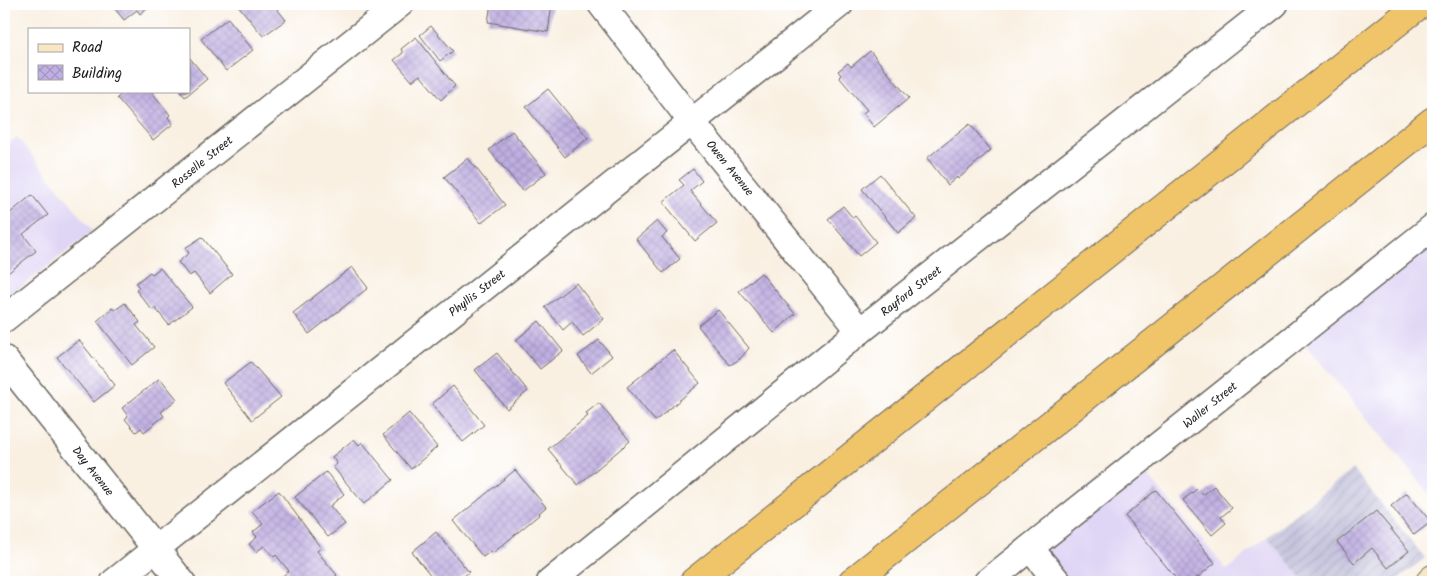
<svg xmlns="http://www.w3.org/2000/svg" width="1437" height="586" font-family="Kalam,sans-serif">
  <style>
    .built { fill: #dfd5f5 }
    .industrial { fill: url(#industrial-furrows) }
    .building { fill: url(#building-cross-hatch) }
    .lines { fill: none; stroke-linecap: round; stroke-linejoin: round }
    .street-casing { stroke: #696661; stroke-width: 29 }
    .secondary-casing { stroke: #696661; stroke-width: 30 }
    .highway-casing { stroke: #696661; stroke-width: 30 }
    .street { stroke: #fff; stroke-width: 26 }
    .secondary { stroke: #f9e7c3; stroke-width: 28 }
    .highway { stroke: #f0c469; stroke-width: 28 }
    .labels { text-anchor: middle; stroke-width: 4; stroke-linejoin: round; paint-order: stroke }
    .street-label { font-size: 12px; fill: #1c1c1c; stroke: #fff }
  </style>
  <defs>
    <pattern id="industrial-furrows" width="10" height="10" patternUnits="userSpaceOnUse" patternTransform="scale(1.25)"><rect width="10" height="10" fill="#c3c1db"/><path d="M-1 1l2-2M0 10L10 0M9 11l2-2" fill="none" stroke="#a7a5bb"/></pattern>
    <pattern id="building-cross-hatch" width="8" height="8" patternUnits="userSpaceOnUse" patternTransform="scale(1.25)"><rect width="8" height="8" fill="#bfafe2"/><path d="M0 0l8 8M0 8l8-8" fill="none" stroke="#a496c1"/></pattern>
  </defs>
  <rect width="100%" height="100%" fill="#fff"/>
  <filter id="ink" filterUnits="userSpaceOnUse"><feTurbulence type="fractalNoise" baseFrequency=".02" numOctaves="2"/><feDisplacementMap in="SourceGraphic" scale="10" xChannelSelector="R" yChannelSelector="G"/><feConvolveMatrix kernelMatrix="1 2 1 2 8 2 1 2 1" color-interpolation-filters="sRGB"/></filter>
  <filter id="wash" filterUnits="userSpaceOnUse"><feTurbulence type="fractalNoise" baseFrequency=".0096" numOctaves="4" result="noise"/><feDisplacementMap in="SourceGraphic" scale="20" xChannelSelector="R" yChannelSelector="G"/><feGaussianBlur stdDeviation="1.12" result="paint"/><feColorMatrix in="noise" values="0 0 0 0 0 0 0 0 0 0 0 0 0 0 0 0 0 1.4 0 .05"/><feComposite in="paint" operator="in"/></filter>
  <g filter="url(#wash)">
    <rect width="100%" height="100%" fill="#f9f0e2"/>
    <g class="built">
      <path d="M17 137 93 231 4 300V147Z"/>
      <path d="M1417 226 1433 246V498L1291 327Z"/>
      <path d="M1130 454 1227 570 1267 537 1305 582H1040L1013 549Z"/>
    </g>
    <path class="industrial" d="M1353 469 1425 558 1394 582H1305L1267 537Z"/>
    <g id="blocks">
      <g class="building">
        <path d="M111 4H147L149 6 140 14 137 10 124 20Z"/>
        <path d="M237 4H273L286 20 263 36Z"/>
        <path d="M491 4H552L548 32 488 22Z"/>
        <path d="M228 18 253 50 226 71 201 39Z"/>
        <path d="M431 26 453 51 440 61 420 35Z"/>
        <path d="M416 37 455 86 441 100 420 75 412 81 394 60 403 53 401 49Z"/>
        <path d="M870 51 909 98 874 127 863 113 867 110 839 77 841 75 838 71 848 63 851 67Z"/>
        <path d="M189 57 207 79 185 97 180 91H189Z"/>
        <path d="M548 89 588 138 565 157 526 107Z"/>
        <path d="M125 91H151L170 115 168 117 173 124 153 140 117 98Z"/>
        <path d="M970 124 991 150 958 179 957 177 948 185 927 158Z"/>
        <path d="M512 131 546 173 523 191 489 150Z"/>
        <path d="M468 158 505 205 481 223 444 177Z"/>
        <path d="M693 169 702 181 690 191 717 223 695 241 663 202 684 185 679 180Z"/>
        <path d="M880 174 916 218 898 233 862 189Z"/>
        <path d="M32 195 48 215 23 234 36 251 4 276V218Z"/>
        <path d="M843 206 853 218 855 216 876 242 859 256 828 219Z"/>
        <path d="M657 221 667 233 662 237 680 259 663 273 636 239Z"/>
        <path d="M202 237 232 274 210 293 194 273 189 276 178 262 189 253 185 248Z"/>
        <path d="M352 267 368 288 309 334 293 313Z"/>
        <path d="M160 268 192 307 169 325 155 308 152 310 136 290 139 288 136 283 150 272 152 274Z"/>
        <path d="M761 273 795 314 774 333 739 291Z"/>
        <path d="M576 283 604 319 583 336 572 322 563 330 545 307Z"/>
        <path d="M125 303 140 322 136 325 154 347 132 365 97 321 112 308 115 310Z"/>
        <path d="M718 310 749 348 740 359 730 365 698 326Z"/>
        <path d="M539 321 563 351 540 369 516 340Z"/>
        <path d="M79 340 115 385 94 402 57 357Z"/>
        <path d="M599 340 612 356 591 373 578 356Z"/>
        <path d="M673 350 700 383 655 421 627 387Z"/>
        <path d="M497 353 528 391 507 409 475 370Z"/>
        <path d="M251 362 281 397 252 420 223 383Z"/>
        <path d="M160 378 177 399 161 412 164 416 144 432 141 428 136 432 125 419 128 416 122 408Z"/>
        <path d="M453 386 484 425 463 442 432 404Z"/>
        <path d="M599 403 630 441 578 485 548 449 588 416 586 413Z"/>
        <path d="M409 413 437 447 411 469 383 435Z"/>
        <path d="M354 439 359 445 362 442 393 480 364 504 333 467 337 464 332 457Z"/>
        <path d="M515 470 546 507 539 513 540 514 493 553 491 551 483 557 453 521Z"/>
        <path d="M326 472 344 494 330 506 345 524 328 537 295 497Z"/>
        <path d="M1214 486 1232 508 1221 517 1226 523 1212 535 1183 500 1197 489 1203 495Z"/>
        <path d="M1156 490 1215 563 1192 582H1179L1125 516Z"/>
        <path d="M279 491 321 548 317 551 337 575 329 582H275L289 571 276 555 274 557 264 546 256 552 249 544 257 537 253 532 263 524 252 511Z"/>
        <path d="M1407 493 1431 522 1414 535 1391 506Z"/>
        <path d="M1376 511 1409 551 1388 568 1372 548 1354 563 1337 542Z"/>
        <path d="M436 532 469 572 457 582H436L412 552Z"/>
      </g>
    </g>
  </g>
  <g filter="url(#ink)">
    <use href="#blocks" fill-opacity="0" stroke="#696661" stroke-width="1"/>
    <g class="lines">
      <defs>
        <g id="street">
          <path d="M601 4 692 122 860 331"/>
          <path d="M4 319 400 4"/>
          <path d="M4 359 182 582"/>
          <path d="M1030 548 1058 582"/>
          <path d="M114 582 840 4"/>
          <path d="M550 582 860 331 1275 4"/>
          <path d="M987 582 1433 227"/>
        </g>
        <path id="secondary" d="M1430 582 1433 579"/>
        <g id="highway">
          <path d="M694 582 1420 4"/>
          <path d="M852 582 1433 121"/>
        </g>
      </defs>
      <use href="#street" class="street-casing"/>
      <use href="#secondary" class="secondary-casing"/>
      <use href="#highway" class="highway-casing"/>
      <use href="#street" class="street"/>
      <use href="#secondary" class="secondary"/>
      <use href="#highway" class="highway"/>
    </g>
  </g>
  <g class="labels">
    <g class="street-label">
      <text transform="translate(202 162) rotate(-39)" y="4">Rosselle Street</text>
      <text transform="translate(730 168) rotate(51)" y="4">Owen Avenue</text>
      <text transform="translate(911 291) rotate(-38)" y="4">Rayford Street</text>
      <text transform="translate(477 293) rotate(-38)" y="4">Phyllis Street</text>
      <text transform="translate(1210 405) rotate(-39)" y="4">Waller Street</text>
      <text transform="translate(93 471) rotate(52)" y="4">Day Avenue</text>
    </g>
  </g>
  <rect width="1437" height="586" fill="none" stroke="#fff" stroke-width="20"/>
  <rect x="28" y="28" width="162" height="65" fill="#ffffff" stroke="#a4a4a4"/>
  <rect x="38" y="44" width="25" height="8" fill="#f9e7c3" stroke="#a4a4a4"/>
  <text x="72" y="52" font-size="15" fill="#1c1c1c">Road</text>
  <rect x="38" y="65" width="25" height="15" fill="url(#building-cross-hatch)" stroke="#a4a4a4"/>
  <text x="72" y="78" font-size="15" fill="#1c1c1c">Building</text>
</svg>
